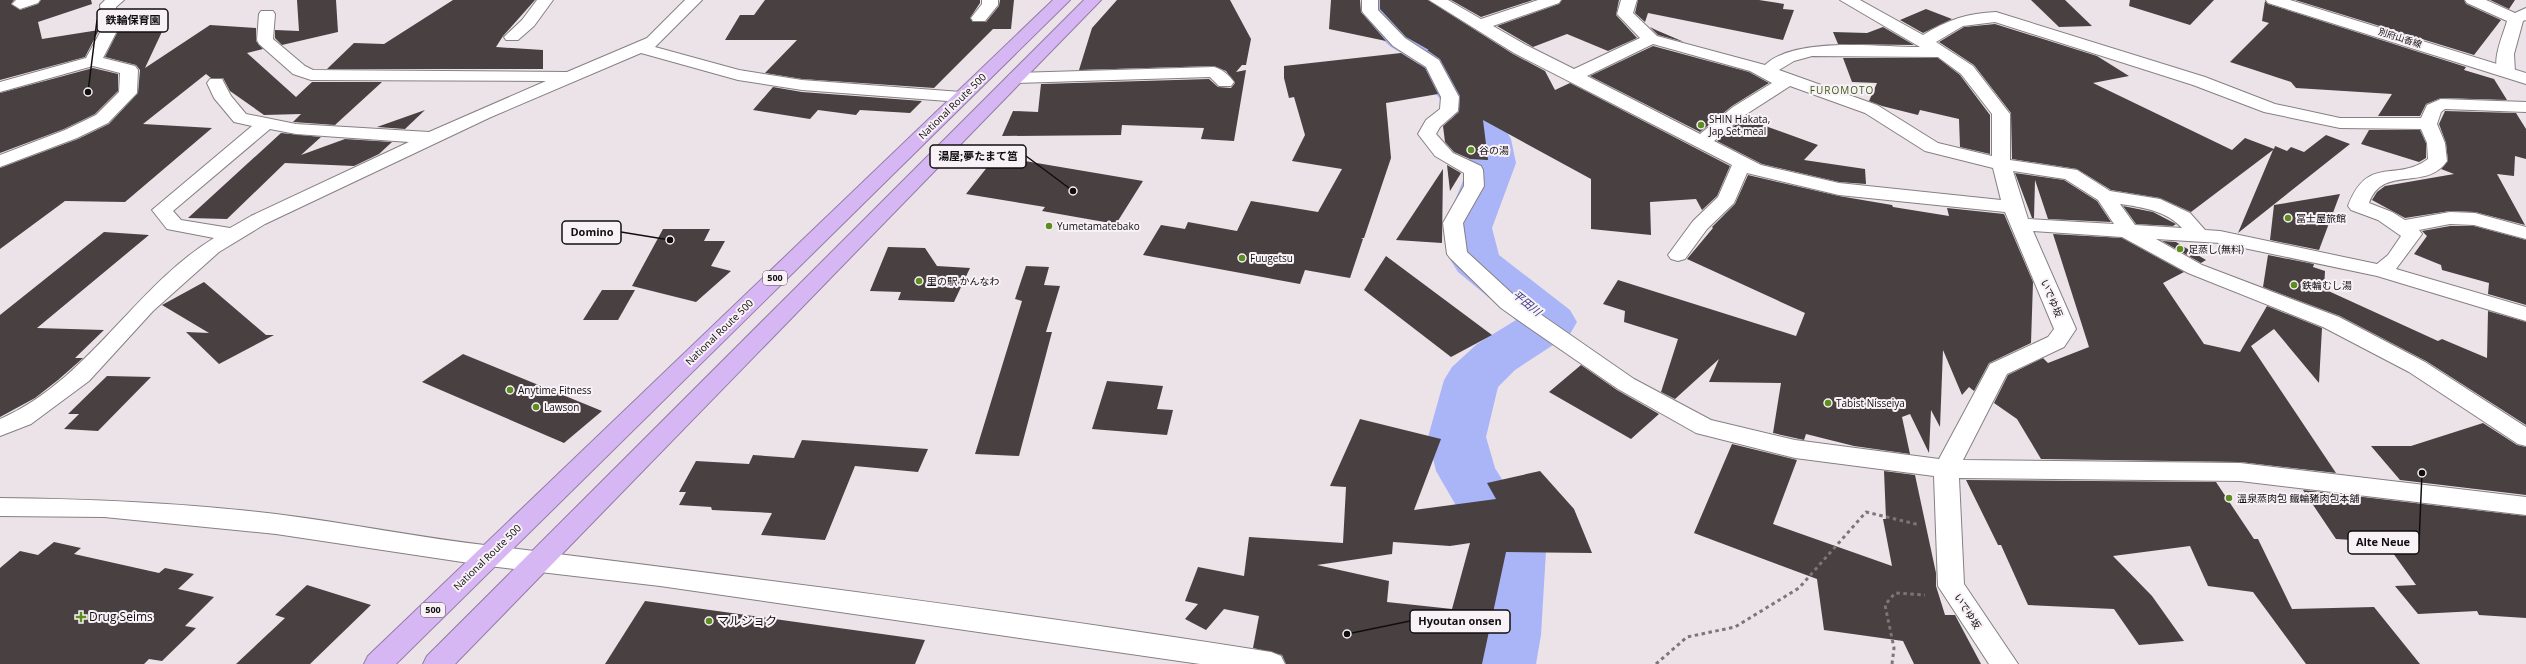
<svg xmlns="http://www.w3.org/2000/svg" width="2526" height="664" font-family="'Open Sans','Noto Sans JP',sans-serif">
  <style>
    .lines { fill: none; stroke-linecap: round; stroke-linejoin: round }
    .river { fill: #aab5f7; fill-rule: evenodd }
    .building { fill: #484041; fill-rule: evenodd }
    .street-casing { stroke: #867f83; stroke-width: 2 }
    .secondary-casing { stroke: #867f83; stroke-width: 2 }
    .highway-casing { stroke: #917ca4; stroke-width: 2 }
    .path { stroke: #7b767a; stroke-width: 3; stroke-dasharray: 3.5 3.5; stroke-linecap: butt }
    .street { fill: #fff; fill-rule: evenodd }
    .secondary { fill: #fff; fill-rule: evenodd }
    .highway { fill: #d6b7f4; fill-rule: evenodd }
    .poi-dot { fill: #5d8c1f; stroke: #f8f1f6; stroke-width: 1.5 }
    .labels { text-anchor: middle; stroke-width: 4; stroke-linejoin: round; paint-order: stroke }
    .far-street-label { font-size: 9px; fill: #100e10; stroke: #f8f1f6 }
    .shield { fill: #f8f1f6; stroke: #565255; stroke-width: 1 }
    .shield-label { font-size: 9px; font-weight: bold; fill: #100e10 }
    .far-quarter-label { font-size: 10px; letter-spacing: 1px; fill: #3b5915; stroke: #f8f1f6 }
    .street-label { font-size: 10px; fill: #100e10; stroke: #f8f1f6 }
    .poi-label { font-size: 10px; fill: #100e10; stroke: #f8f1f6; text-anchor: start }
    .water-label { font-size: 11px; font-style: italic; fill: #323581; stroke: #f8f1f6 }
    .near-poi-label { font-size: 12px; fill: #100e10; stroke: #f8f1f6; text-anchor: start }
    .leader { fill: none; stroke: #100e10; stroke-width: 1.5 }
    .callout-dot { fill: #100e10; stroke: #f8f1f6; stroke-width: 1.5 }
    .callout { fill: #f8f1f6; stroke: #100e10; stroke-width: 1.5 }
    .callout-label { font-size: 11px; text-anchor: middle; font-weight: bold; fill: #100e10 }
  </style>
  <rect width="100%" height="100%" fill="#ebe3e8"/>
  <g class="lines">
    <path class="river" d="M1369 0H1413L1402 12 1403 17 1419 31 1446 45 1457 57 1463 66 1467 79 1498 117 1511 139 1516 163 1492 228 1499 255 1570 310 1577 322 1570 334 1515 370 1498 387 1486 437 1495 468 1546 551 1541 635 1536 664H1468L1475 635 1483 552 1436 471 1428 437 1444 380 1452 367 1477 344 1516 320 1458 272 1451 261 1444 228 1470 163 1467 139 1462 128 1426 81 1423 69 1418 63 1391 47 1375 33 1363 15 1364 7Z"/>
  </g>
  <g class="building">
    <path d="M0 0H14L11 4 20 10 38 4 41 0H91L92 4 38 22 42 39 99 30 85 57 0 80Z"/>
    <path d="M297 0H336L338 32 282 45 275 38V30L299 31Z"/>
    <path d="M453 0H535L503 36 496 47 543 50V69H327L354 43 384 44Z"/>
    <path d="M765 0H980V3L970 18 973 22H986L999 6 1000 0H1014L1011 29H993L934 88 802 79 765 73 797 40H725L740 15H754Z"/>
    <path d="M1117 0H1230L1251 39 1246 65H1242L1236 72 1246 70 1234 141 1201 139 1204 128 1122 125 1121 135 1002 136 1013 111 1038 112 1041 84 1209 79 1218 87 1231 88 1235 83 1226 71 1214 66 1079 70 1092 28Z"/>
    <path d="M1331 0H1360L1361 12 1386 41 1329 29Z"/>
    <path d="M1380 0H1428L1513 54 1545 71 1555 90 1570 83 1730 166 1717 196 1702 210 1696 199 1650 202 1651 235 1591 229V179L1483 120 1488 160 1470 159 1454 152 1445 142 1443 126 1459 112 1460 96 1440 59 1427 50H1429L1406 37 1380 9Z"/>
    <path d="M1451 0H1533L1481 17Z"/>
    <path d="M1562 0H1619L1616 15 1637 38 1608 51 1567 34 1533 47 1497 26 1559 4Z"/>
    <path d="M1638 0H1759L1784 4 1783 9 1794 10 1783 40 1648 13 1645 22 1635 13Z"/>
    <path d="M2031 0H2065L2092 26 2059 27Z"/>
    <path d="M2130 0H2214L2190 25 2129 6Z"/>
    <path d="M2295 0H2464L2466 4 2501 20 2474 55Z"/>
    <path d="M2490 0H2515L2509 9Z"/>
    <path d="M2265 1 2268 4 2466 67 2464 70 2494 79 2507 100 2441 98 2426 104 2420 116H2378L2392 94 2296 88 2291 82 2230 62 2269 23 2262 21Z"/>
    <path d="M1926 9 1952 19 1923 33 1900 20Z"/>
    <path d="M167 21 145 68 210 25 256 28V41L263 49 247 53 296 97 312 82H382L335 125 293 122 301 114 264 115 230 91 223 78H211L206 74 143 124 212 128 125 202 65 201 0 249V168L78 139 109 124 138 93 140 70 136 65 105 57 120 27Z"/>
    <path d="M1995 24 2097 56 2129 76 2093 83 2232 150 2245 138 2274 149 2275 146 2287 151 2291 147 2304 152 2326 135 2350 144 2238 233 2273 150 2191 212 2160 198 2111 190 2077 169 2012 159 2011 113 1974 65 1939 42 1964 27Z"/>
    <path d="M1650 27 1656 30 1684 42 1658 35Z"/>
    <path d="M1883 27 1914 45 1838 44 1833 32 1867 33Z"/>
    <path d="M1653 46 1749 72 1769 83 1732 106 1700 132 1590 76Z"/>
    <path d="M1401 53 1425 68 1438 94 1386 103 1391 158 1364 238H1361L1363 239 1350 278 1305 270 1300 284 1143 255 1161 225 1185 229 1188 222 1237 231 1251 201 1318 212 1342 169 1292 161 1305 135 1294 97 1289 98 1284 78V66Z"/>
    <path d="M1843 58H1938L1960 75 1990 115V154L1960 147 1959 119 1920 110 1918 115 1882 106 1869 101 1877 83 1852 82Z"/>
    <path d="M93 68 118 74V91L95 114 64 129 0 153V93Z"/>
    <path d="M773 87 802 92 922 101 910 113 860 110 856 115 818 110 810 119 753 110Z"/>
    <path d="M425 110 405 129 377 127Z"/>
    <path d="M2445 111 2516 113 2526 129V159L2515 156 2514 176 2497 174 2525 225 2475 212 2450 211 2405 218 2372 200 2377 192 2385 186 2454 174 2441 169 2448 161 2446 143 2439 124Z"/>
    <path d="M1743 118 1818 145 1804 160 1865 169 1866 184 1839 182 1762 164 1717 141Z"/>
    <path d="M2369 130H2420L2426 143V158L2419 162 2361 144Z"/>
    <path d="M281 133 321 137 301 155 345 139 392 142 379 154 354 166 285 163 227 219 188 218Z"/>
    <path d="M996 156 1143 181 1116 224 1042 211 1045 207 966 194Z"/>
    <path d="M1447 165 1461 173 1450 191Z"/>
    <path d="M1443 169 1442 243 1396 240Z"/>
    <path d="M2015 173 2064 180 2097 201 2111 222 2048 219 2035 180 2034 218H2029H2032Z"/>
    <path d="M1748 175 1839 196 1892 205 1893 207 1949 216 1947 208 2004 214 2033 282 2031 343 1989 363 1974 391 1969 387 1962 395 1943 350 1940 427 1931 410 1929 453 1910 414 1902 417 1910 454 1854 446 1806 434 1804 440 1773 433 1781 383 1709 382 1719 359 1675 399 1661 392 1678 339 1624 322 1625 311 1603 304 1618 280 1796 336 1805 313 1687 259 1713 228 1712 227 1735 204Z"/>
    <path d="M2340 194 2319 250 2270 240 2274 205Z"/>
    <path d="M2123 206 2153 212 2176 224 2173 226 2136 224Z"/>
    <path d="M2450 226H2474L2526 240V305L2488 294 2489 283 2442 270 2441 265 2414 254 2427 236 2422 231Z"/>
    <path d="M663 229H710L704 241H725L711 266 731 271 696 302 632 286Z"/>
    <path d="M104 232 149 235 37 328 104 330 75 358H83L58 380 35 398 0 417V315Z"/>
    <path d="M2053 234 2122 238 2184 272 2163 283 2204 344 2240 352 2267 306 2322 328 2319 383 2274 329 2251 346 2336 473 2240 462 2041 459 2017 419 1994 403 2008 375 2043 358 2048 363 2089 347Z"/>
    <path d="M2162 241 2176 242 2206 260 2201 263Z"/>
    <path d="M888 247 925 248 937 266 970 268 954 302 898 300 901 292 870 291Z"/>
    <path d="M2268 255 2314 264 2313 267 2325 271 2324 289 2438 341 2442 339 2487 358 2488 311 2526 322V425L2426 361 2340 316 2263 287Z"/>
    <path d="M1386 256 1492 335 1451 357 1364 290Z"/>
    <path d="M1026 266 1049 267 1044 285 1060 286 1046 332H1052L1019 456 975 454 1022 301 1015 299Z"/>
    <path d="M204 282 266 335H274L219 364 186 332 209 333 162 305Z"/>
    <path d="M602 290H635L618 320H583Z"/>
    <path d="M463 354 602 411 564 443 422 382Z"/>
    <path d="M1581 365 1617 390 1659 414 1631 439 1549 392Z"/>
    <path d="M107 376 151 377 98 431 64 429 79 414H68Z"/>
    <path d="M1107 381 1163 386 1157 409 1173 410 1167 435 1092 429Z"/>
    <path d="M1360 419 1441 439 1414 510 1496 499 1487 483 1540 471 1574 509 1592 553 1506 552 1482 664H1286L1282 655 1253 648 1259 616 1224 609 1206 630 1185 619 1198 604 1185 601 1198 567 1244 576 1249 537 1343 543 1346 487 1330 486ZM1393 542 1450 546 1470 543 1452 609 1387 602 1389 581 1317 565 1392 554Z"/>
    <path d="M2483 423 2517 445 2526 447V495L2400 480 2371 446H2411Z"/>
    <path d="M802 440 928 449 918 472 855 466 825 540 761 535 772 513 712 510 711 507 679 505 686 492H679L696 461 749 464 753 455 794 458Z"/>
    <path d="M1732 444 1797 460 1773 524 1892 566 1883 519H1886L1884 471 1915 475 1936 573V586L1945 615H1955L1981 664H1914L1903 641 1824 630 1817 579 1694 533Z"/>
    <path d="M1966 480 2216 482 2254 539H2258L2292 609 2374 607 2420 664H2306L2253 592 2208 586 2190 546 2113 556 2152 596 2184 641 2139 645 2114 609 2028 605 2001 545H1998Z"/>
    <path d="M2303 490 2526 516V618L2479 615 2477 611 2418 614 2395 586 2416 585 2385 542 2336 539Z"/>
    <path d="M54 542 81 548 74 554 159 573 165 568 194 574 178 589 214 597 185 626 196 628 162 661 149 659 144 664H0V568L20 551 38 555Z"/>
    <path d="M307 585 371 605 310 664H236L285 618 275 615Z"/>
    <path d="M645 601 925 640 915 664H605Z"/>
  </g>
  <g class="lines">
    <defs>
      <g id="street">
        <path d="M40 0 38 3 20 9 12 4 16 0Z"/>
        <path d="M105 0H124L116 7 119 27 103 58 135 66 138 70 137 93 108 123 77 138 0 167V155L65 130 96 115 119 92 120 73 93 66 0 92V82L86 58 103 27 100 5Z"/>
        <path d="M537 0H553L534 26 518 40H506L504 37 522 20Z"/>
        <path d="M685 0H702L655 47 739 70 802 80 961 92 967 93 970 97 967 101 961 102 802 90 738 80 641 53 491 117 265 224 219 252 153 311 89 381 31 424 0 436V419C88 381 134 287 214 238L167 229 152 210 252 126 234 122 214 98 207 83 210 79H222L231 96 246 114 296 124 429 132 546 81 311 80 293 74 259 44 257 40 259 14 261 11H273L275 14 273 39 305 66 313 70 567 72 647 38ZM270 129 296 134 409 142 251 216 230 228 181 220 173 211Z"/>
        <path d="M982 0H998V5L985 21H973L971 18 982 4Z"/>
        <path d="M1362 0H1378V10L1405 38 1439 60 1459 97 1458 111 1440 127 1436 134 1453 153 1481 166 1483 170 1484 186 1463 223 1467 252 1517 298 1634 379 1711 420 1795 440 1939 459 1990 364 2048 337 2054 329 2005 212 1839 195 1747 173 1734 203 1707 229 1685 259 1678 261 1671 259 1668 255 1693 221 1718 197 1732 165 1514 53 1429 0H1448L1481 19 1538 0H1561L1559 3 1493 26 1526 45 1574 69 1640 38 1617 14 1621 0H1637L1633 13 1657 36 1765 65C1795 36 1880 47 1920 47L1840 0H1860L1923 35C1947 20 1968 13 1996 12L2205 77 2275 104 2340 118H2421L2427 105 2441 99 2526 102V112L2445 109 2441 112 2437 124 2445 143 2447 161C2426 192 2383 164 2369 203L2392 212 2405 220 2450 212 2475 213 2526 227V239L2474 225 2450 224 2419 230 2422 234 2396 269 2526 307V321L2377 276 2220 243 2156 239 2202 265 2339 317 2425 362 2526 427V446L2518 444 2409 372 2323 327 2188 273 2122 237 2033 231 2076 329 2064 347 2007 374 1963 460 2240 463 2526 497V515L2240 481 1959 478 1964 584 2018 664H1989L1938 586 1934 476 1795 458 1696 433 1618 389 1525 325 1501 308 1450 258 1447 254 1443 223 1464 186V173L1435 156 1418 134 1426 120 1440 109 1441 97 1426 67 1393 46 1364 14 1362 11ZM1995 22 2193 85 2264 112 2340 128 2421 129 2427 143 2428 159C2395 183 2368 154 2348 206L2351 210 2378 220 2401 236 2388 255 2377 264 2220 231 2205 230 2190 213 2160 199 2110 191 2077 170 2010 160V114L1973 66 1936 42 1963 26ZM1653 44 1750 71 1772 83 1733 107 1700 134 1587 76ZM1812 56 1938 57 1961 74 1992 114V156L1938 143 1877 105 1779 70 1794 61ZM1790 86 1865 113 1925 151 1993 168 2001 200 1839 183 1761 165 1714 141 1745 115ZM2013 171 2065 179 2098 200 2114 224 2028 219ZM2120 204C2142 207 2167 211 2182 228L2135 225Z"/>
        <path d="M2465 0H2486L2515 13 2526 8V20L2523 21 2514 54 2515 72 2512 76H2500C2490 62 2503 36 2507 21L2467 3Z"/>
        <path d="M1214 67C1222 69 1229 75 1234 82L1231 86H1219L1210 77 1016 83 1010 82 1007 78 1010 74 1016 73Z"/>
      </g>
      <g id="secondary">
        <path d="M2266 0H2290L2526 73V84L2268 3Z"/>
        <path d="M0 498C92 499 184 503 276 514 349 523 420 538 493 546 753 578 1012 611 1271 652L1281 656 1285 664H1200L660 586 489 566 276 534 104 517 0 516Z"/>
      </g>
      <g id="highway">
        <path d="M1053 0H1070L396 664H364L368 656Z"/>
        <path d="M1084 0H1101L455 664H423L427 656Z"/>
      </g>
    </defs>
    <use href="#street" class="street-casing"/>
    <use href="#secondary" class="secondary-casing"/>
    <use href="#highway" class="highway-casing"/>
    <g class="path">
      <path d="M1656 664 1687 637 1735 627 1799 588 1866 512 1920 525"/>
      <path d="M1892 664 1894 648 1885 605 1895 593 1925 595"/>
    </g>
    <use href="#street" class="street"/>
    <use href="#secondary" class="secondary"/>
    <use href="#highway" class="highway"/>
  </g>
  <g class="poi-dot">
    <circle cx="1701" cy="125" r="4"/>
    <circle cx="1471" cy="150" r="4"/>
    <circle cx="2288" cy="218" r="4"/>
    <circle cx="1049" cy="226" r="4"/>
    <circle cx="2180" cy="249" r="4"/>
    <circle cx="1242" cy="258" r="4"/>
    <circle cx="919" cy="281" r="4"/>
    <circle cx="2294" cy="285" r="4"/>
    <circle cx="510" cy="390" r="4"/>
    <circle cx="1828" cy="403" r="4"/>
    <circle cx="536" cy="407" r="4"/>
    <circle cx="2229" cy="498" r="4"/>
    <path d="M79 611h4v4h4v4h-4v4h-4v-4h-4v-4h4z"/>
    <circle cx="709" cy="621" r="4"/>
  </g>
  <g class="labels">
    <g class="far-street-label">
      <text transform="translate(2400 38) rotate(18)" y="3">別府山香線</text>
    </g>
    <g class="shield">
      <rect x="763" y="271" width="24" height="14" rx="3"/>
      <rect x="421" y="603" width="24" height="14" rx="3"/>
    </g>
    <g class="shield-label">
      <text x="775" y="281">500</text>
      <text x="433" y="613">500</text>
    </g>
    <g class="far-quarter-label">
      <text x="1842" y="94">FUROMOTO</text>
    </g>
    <g class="street-label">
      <text transform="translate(952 106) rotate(-44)" y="4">National Route 500</text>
      <text transform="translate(2052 298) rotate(67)" y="4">いでゆ坂</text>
      <text transform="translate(719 332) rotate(-44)" y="4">National Route 500</text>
      <text transform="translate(487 557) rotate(-44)" y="4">National Route 500</text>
      <text transform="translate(1968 611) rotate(57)" y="4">いでゆ坂</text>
    </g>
    <g class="poi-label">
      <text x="1709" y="123">SHIN Hakata,<tspan x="1709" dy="12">Jap Set meal</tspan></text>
      <text x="1479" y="154">谷の湯</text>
      <text x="2296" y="222">冨士屋旅館</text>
      <text x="1057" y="230">Yumetamatebako</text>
      <text x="2188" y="253">足蒸し(無料)</text>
      <text x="1250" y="262">Fuugetsu</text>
      <text x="927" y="285">里の駅 かんなわ</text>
      <text x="2302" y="289">鉄輪むし湯</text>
      <text x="518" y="394">Anytime Fitness</text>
      <text x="1836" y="407">Tabist Nisseiya</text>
      <text x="544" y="411">Lawson</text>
      <text x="2237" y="502">溫泉蒸肉包 鐵輪豬肉包本舖</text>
    </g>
    <g class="water-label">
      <text transform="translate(1527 303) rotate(39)" y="4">平田川</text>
    </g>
    <g class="near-poi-label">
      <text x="89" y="621">Drug Seims</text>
      <text x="717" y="625">マルショク</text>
    </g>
  </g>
  <path class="leader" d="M88 92L97 20M1073 191L1026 156M670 240L621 232M2422 473L2419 543M1347 634L1410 621"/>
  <g class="callout-dot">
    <circle cx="88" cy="92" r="4"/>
    <circle cx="1073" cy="191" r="4"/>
    <circle cx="670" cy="240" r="4"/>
    <circle cx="2422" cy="473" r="4"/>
    <circle cx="1347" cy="634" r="4"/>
  </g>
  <g class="callout">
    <rect x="97" y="9" width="71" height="23" rx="4"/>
    <rect x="930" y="145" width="96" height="23" rx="4"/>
    <rect x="562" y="221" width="59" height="23" rx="4"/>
    <rect x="2348" y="531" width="71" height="23" rx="4"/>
    <rect x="1410" y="610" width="100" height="23" rx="4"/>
  </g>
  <g class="callout-label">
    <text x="133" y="24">鉄輪保育園</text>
    <text x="978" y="160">湯屋;夢たまて筥</text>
    <text x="592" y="236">Domino</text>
    <text x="2383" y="546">Alte Neue</text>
    <text x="1460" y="625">Hyoutan onsen</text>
  </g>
</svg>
